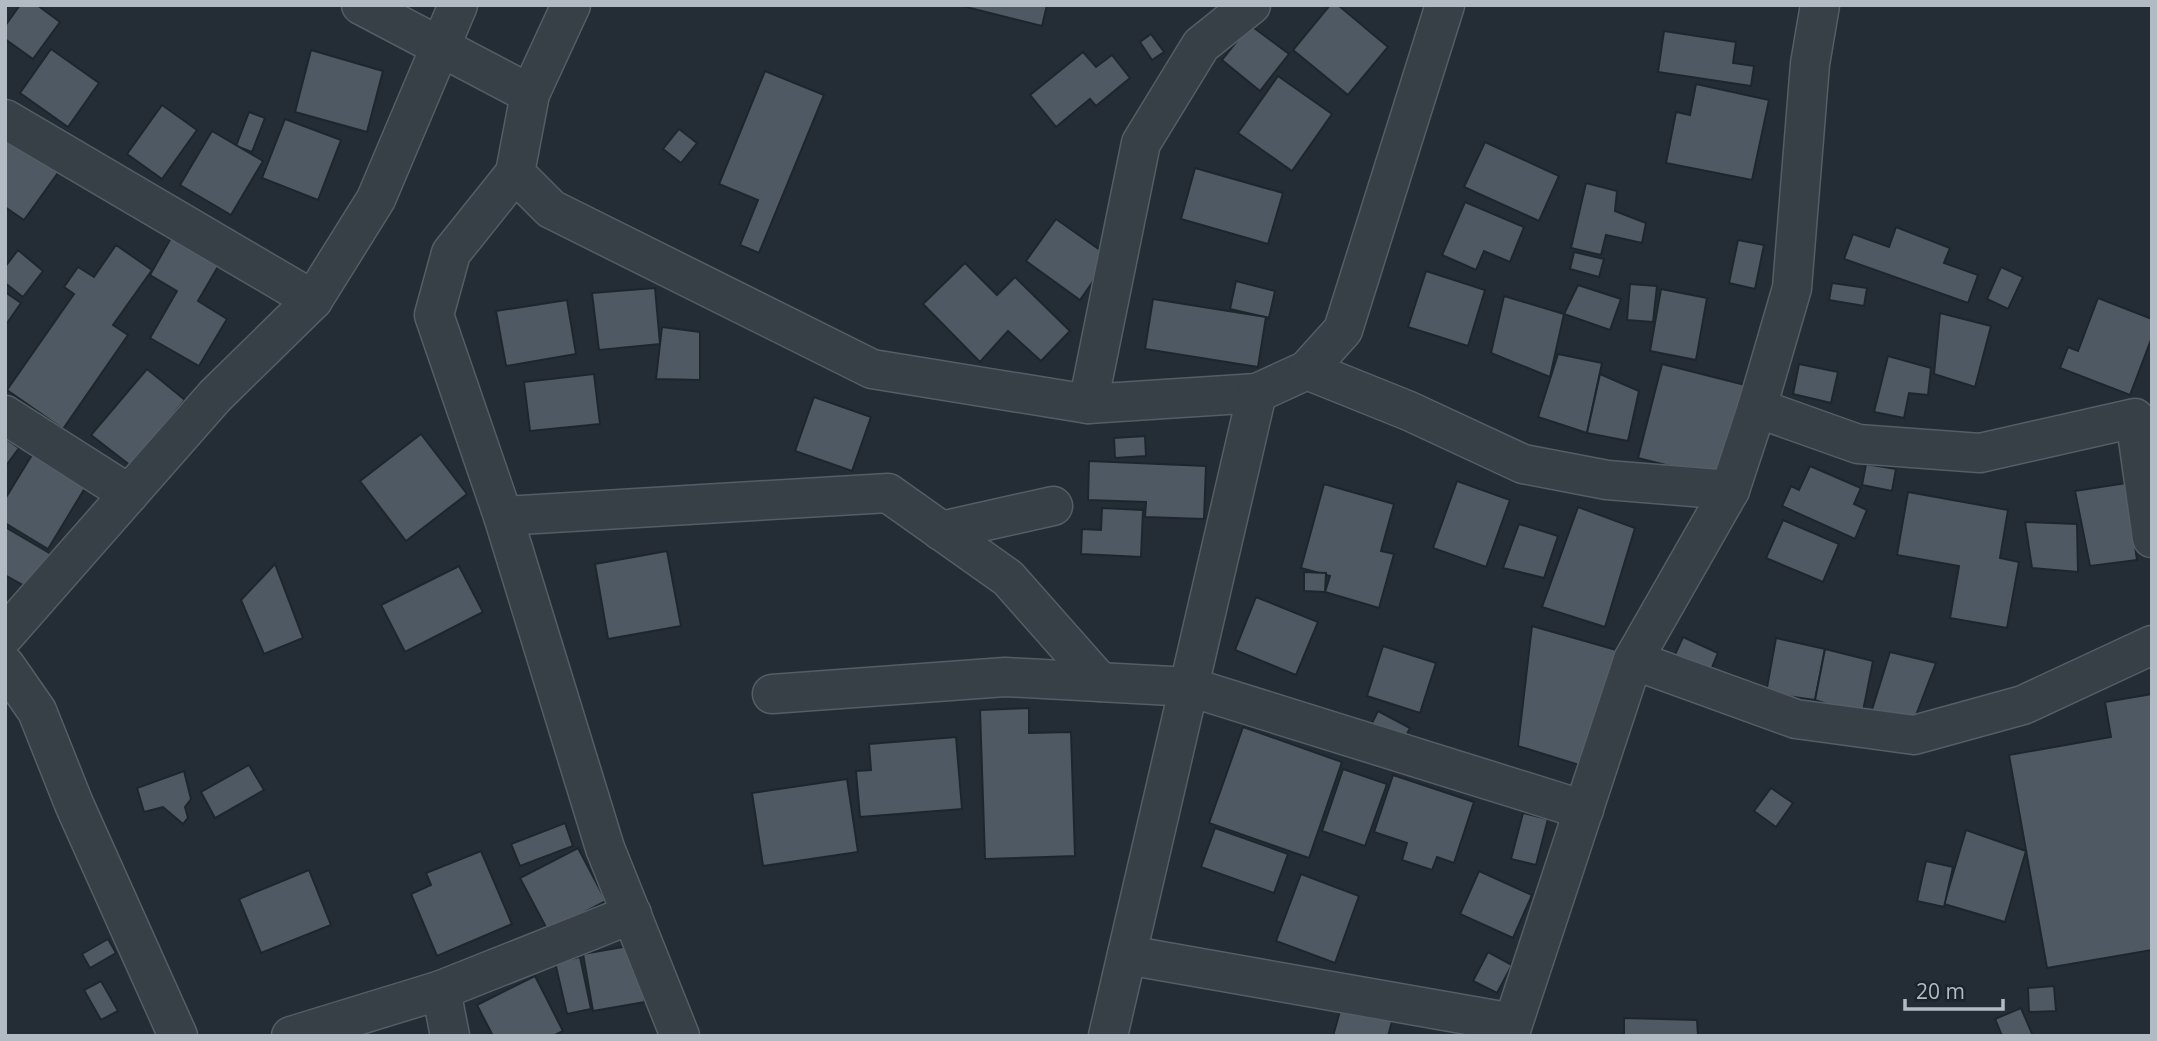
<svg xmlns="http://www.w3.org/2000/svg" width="2157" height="1041" font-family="'Open Sans',sans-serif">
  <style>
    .building { fill: #4f5964; stroke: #1e262d; stroke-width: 2 }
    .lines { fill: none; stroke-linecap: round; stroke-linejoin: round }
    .minor-casing { stroke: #555d65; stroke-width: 41 }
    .minor { stroke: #373f47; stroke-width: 38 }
  </style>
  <rect width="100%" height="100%" fill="#242d36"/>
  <g class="building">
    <path d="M20 5H37L60 22 33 59 5 39V26Z"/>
    <path d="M958 5H1047L1042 26Z"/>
    <path d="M1330 5H1338L1388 47 1348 95 1293 50Z"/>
    <path d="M1250 25 1289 54 1260 91 1222 60Z"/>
    <path d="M1664 31 1736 42 1733 63 1754 66 1751 86 1658 72Z"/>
    <path d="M1151 34 1164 52 1152 60 1140 42Z"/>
    <path d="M51 49 99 83 68 127 20 93Z"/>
    <path d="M311 50 383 71 367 132 295 112Z"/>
    <path d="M1083 52 1096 67 1112 55 1130 78 1096 106 1090 99 1056 127 1030 95Z"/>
    <path d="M765 71 824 95 759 253 740 245 758 200 719 184Z"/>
    <path d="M1278 76 1332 114 1292 171 1238 133Z"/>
    <path d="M1696 84 1769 100 1752 180 1666 163 1676 112 1690 115Z"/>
    <path d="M162 105 197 130 162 179 127 154Z"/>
    <path d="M249 112 265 118 252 152 236 146Z"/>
    <path d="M285 119 341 140 318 200 262 178Z"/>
    <path d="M679 129 697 143 681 163 663 149Z"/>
    <path d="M212 131 263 161 231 215 180 185Z"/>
    <path d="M5 136 60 170 24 220 5 207Z"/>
    <path d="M1485 142 1559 176 1539 221 1464 187Z"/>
    <path d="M1195 168 1283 193 1268 244 1181 219Z"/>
    <path d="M1586 183 1617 191 1615 211 1646 223 1642 243 1606 235 1601 255 1571 248Z"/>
    <path d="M1465 202 1524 227 1510 262 1484 251 1476 270 1442 255Z"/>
    <path d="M1056 219 1110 257 1080 300 1026 261Z"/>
    <path d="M1896 227 1950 248 1944 263 1978 275 1968 303 1844 259 1853 234 1889 247Z"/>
    <path d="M175 231 223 258 198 301 227 319 199 366 150 338 177 291 150 275Z"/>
    <path d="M1738 240 1764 245 1755 289 1729 283Z"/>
    <path d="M116 245 152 270 113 325 128 335 63 429 7 390 74 294 64 287 78 267 94 277Z"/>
    <path d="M18 250 43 271 23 297 5 283V267Z"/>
    <path d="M1574 252 1604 259 1599 277 1570 269Z"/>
    <path d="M965 263 997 295 1015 277 1070 331 1041 361 1008 331 980 362 923 304Z"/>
    <path d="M2001 267 2023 277 2008 309 1987 299Z"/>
    <path d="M1426 271 1485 290 1468 346 1408 327Z"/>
    <path d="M1236 281 1275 291 1269 318 1230 309Z"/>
    <path d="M1832 283 1867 288 1864 306 1829 300Z"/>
    <path d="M1630 284 1657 286 1653 322 1627 320Z"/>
    <path d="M1578 285 1621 299 1610 330 1564 314Z"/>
    <path d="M655 288 660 344 599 350 592 293Z"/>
    <path d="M1661 289 1707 298 1696 360 1650 351Z"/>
    <path d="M5 292 21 303 5 326Z"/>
    <path d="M1504 296 1564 314 1550 377 1491 353Z"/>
    <path d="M2098 298 2152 319V337L2130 395 2060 368 2068 347 2078 351Z"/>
    <path d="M1153 299 1266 317 1258 367 1145 349Z"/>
    <path d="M567 300 576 354 506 366 496 311Z"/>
    <path d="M1940 313 1991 326 1975 387 1934 374Z"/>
    <path d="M662 327 700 332V380L656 379Z"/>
    <path d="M1558 354 1602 363 1587 433 1538 417Z"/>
    <path d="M1888 356 1931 368 1928 395 1909 393 1904 418 1874 412Z"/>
    <path d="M1662 364 1749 386 1725 480 1638 458Z"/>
    <path d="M1799 364 1838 372 1831 403 1793 394Z"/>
    <path d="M147 369 185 400 131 466 91 435Z"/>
    <path d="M594 374 600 424 530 431 524 382Z"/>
    <path d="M1600 374 1639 391 1628 441 1587 433Z"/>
    <path d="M814 397 871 417 852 471 795 451Z"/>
    <path d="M421 434 467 494 406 541 360 481Z"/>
    <path d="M1145 436 1146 456 1115 458 1114 438Z"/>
    <path d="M5 438 19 448 5 467Z"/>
    <path d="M35 450 88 483 48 549 5 523V499Z"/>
    <path d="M1089 461 1206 466 1204 519 1145 517 1146 502 1088 500Z"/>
    <path d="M1866 464 1896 469 1892 491 1862 485Z"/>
    <path d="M1810 466 1861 488 1854 504 1867 510 1855 539 1782 506 1791 486 1799 490Z"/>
    <path d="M1457 481 1510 500 1486 567 1433 548Z"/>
    <path d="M2126 483 2137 560 2090 566 2075 491Z"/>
    <path d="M1324 484 1394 504 1381 551 1394 554 1379 608 1325 592 1330 576 1301 568Z"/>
    <path d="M1908 492 2008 510 2000 558 2019 562 2007 628 1950 618 1959 566 1897 555Z"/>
    <path d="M1578 507 1635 528 1605 627 1542 607Z"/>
    <path d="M1102 508 1143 510 1141 557 1081 554 1082 529 1101 530Z"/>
    <path d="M1783 520 1839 544 1823 582 1766 558Z"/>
    <path d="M2025 522 2077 524 2078 572 2032 568Z"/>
    <path d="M1519 524 1558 536 1544 578 1503 568Z"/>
    <path d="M5 527 51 554 30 589 5 575Z"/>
    <path d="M667 551 681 626 608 639 595 564Z"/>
    <path d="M275 564 303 638 264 654 241 600Z"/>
    <path d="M459 566 483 612 405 652 381 605Z"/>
    <path d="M1304 572 1326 573 1325 592 1304 591Z"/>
    <path d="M1256 597 1318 622 1296 675 1235 650Z"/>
    <path d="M1532 626 1627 653 1589 768 1518 746Z"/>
    <path d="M1683 637 1718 653 1709 675 1673 659Z"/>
    <path d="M1776 638 1825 649 1815 700 1766 693Z"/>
    <path d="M1383 646 1436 663 1420 713 1367 696Z"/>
    <path d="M1825 649 1873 661 1862 716 1815 700Z"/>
    <path d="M1890 652 1936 663 1913 723 1870 716Z"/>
    <path d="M2152 694V950L2047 968 2009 755 2111 737 2105 702Z"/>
    <path d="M1029 708V733L1071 732 1075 856 985 859 980 710Z"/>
    <path d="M1378 711 1410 728 1402 744 1370 727Z"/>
    <path d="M1243 727 1342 762 1309 858 1209 823Z"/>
    <path d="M956 737 962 809 860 817 856 771 871 770 869 744Z"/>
    <path d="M249 765 264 790 215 818 201 792Z"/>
    <path d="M1343 769 1387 784 1365 846 1322 831Z"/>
    <path d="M184 771 191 799 185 807 188 818 183 824 163 807 144 812 137 788Z"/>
    <path d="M1393 775 1474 802 1454 863 1437 857 1432 870 1402 860 1407 843 1374 832Z"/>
    <path d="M847 779 858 852 763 866 752 793Z"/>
    <path d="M1771 788 1793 803 1776 827 1754 811Z"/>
    <path d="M1523 813 1548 819 1536 865 1511 859Z"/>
    <path d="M565 823 573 846 520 866 511 844Z"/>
    <path d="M1215 828 1288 854 1274 893 1201 867Z"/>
    <path d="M1966 830 2026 851 2005 922 1944 904Z"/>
    <path d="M578 848 606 901 548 931 520 878Z"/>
    <path d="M481 851 512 924 437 956 411 894 431 885 426 873Z"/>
    <path d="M1926 861 1953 867 1944 907 1917 901Z"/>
    <path d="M309 870 331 925 261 953 239 899Z"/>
    <path d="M1479 871 1532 895 1513 938 1460 914Z"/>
    <path d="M1301 874 1359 896 1335 963 1276 941Z"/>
    <path d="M108 939 116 953 90 968 82 954Z"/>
    <path d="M634 945 645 1002 593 1011 583 954Z"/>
    <path d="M1488 952 1512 965 1497 993 1473 981Z"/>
    <path d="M580 957 591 1009 567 1014 555 962Z"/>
    <path d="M535 976 563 1031 553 1036H493L477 1005Z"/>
    <path d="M101 981 118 1011 101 1020 84 990Z"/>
    <path d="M2054 986 2056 1011 2029 1012 2028 988Z"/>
    <path d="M1342 1004 1393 1018 1388 1036H1333Z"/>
    <path d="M2021 1008 2033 1036H2002L1995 1019Z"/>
    <path d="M1624 1018 1697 1020 1698 1036H1624Z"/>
  </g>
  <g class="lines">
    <defs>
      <g id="minor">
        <path d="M361 5 530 94"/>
        <path d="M571 5 530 94 515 173 551 209 872 369 1088 404 1257 393 1307 370 1343 330 1445 5"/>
        <path d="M5 119 313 300"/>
        <path d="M515 173 451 253 434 315 503 516 888 493 1008 578 1100 682"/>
        <path d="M1307 370 1409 411 1523 464 1607 480 1730 490"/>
        <path d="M1088 404 1141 143 1201 45 1251 5"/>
        <path d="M1757 408 1858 444 1980 453 2135 418 2152 538"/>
        <path d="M5 415 129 494"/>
        <path d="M503 516 605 848 680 1036"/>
        <path d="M941 531 1053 506"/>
        <path d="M5 635 215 396 313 300 376 199 458 5"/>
        <path d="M1633 660 1796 719 1914 735 2023 705 2152 645"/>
        <path d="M5 665 37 711 74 804 178 1036"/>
        <path d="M772 694 1005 677 1190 687 1584 810"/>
        <path d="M1127 955 1513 1023"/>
        <path d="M441 990 632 914"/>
        <path d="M291 1036 441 990 450 1036"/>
        <path d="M1108 1036 1257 393"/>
        <path d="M1509 1036 1633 660 1730 490 1757 408 1792 288 1810 64 1820 5"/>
      </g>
    </defs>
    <use href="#minor" class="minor-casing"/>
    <use href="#minor" class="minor"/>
  </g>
  <rect width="2157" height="1041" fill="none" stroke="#b2bac3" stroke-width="14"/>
  <path d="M1905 999v10h98v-10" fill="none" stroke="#b2bac3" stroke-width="3.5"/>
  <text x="1916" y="999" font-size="21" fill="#b2bac3" stroke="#1c242b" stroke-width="5" paint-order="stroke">20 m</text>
</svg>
